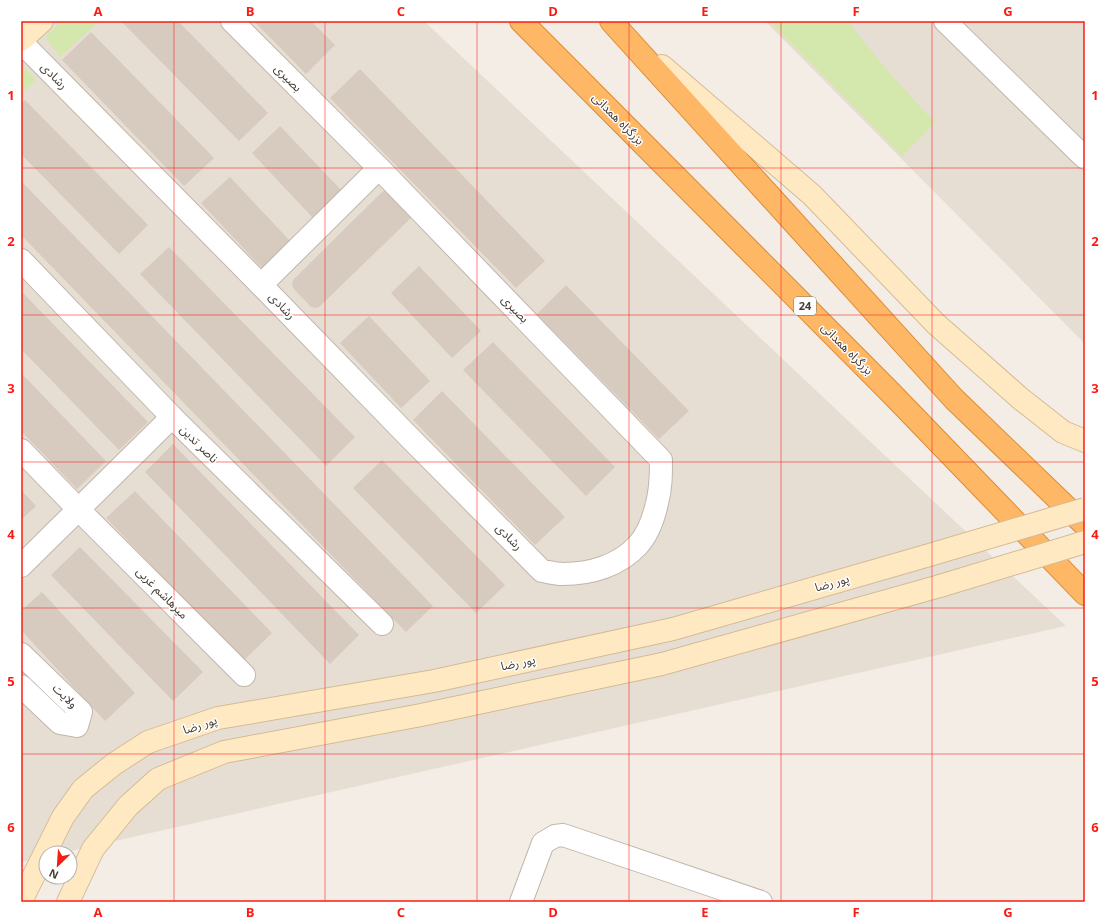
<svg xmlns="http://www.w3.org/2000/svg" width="1106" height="923" font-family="'Open Sans','Noto Sans Arabic',sans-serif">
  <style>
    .residential { fill: #e7ded3 }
    .green { fill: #d4e7ad }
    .building { fill: #d7cabe }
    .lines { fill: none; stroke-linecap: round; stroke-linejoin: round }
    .street-casing { stroke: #c1b6ab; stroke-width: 24 }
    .secondary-casing { stroke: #d3bb95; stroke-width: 24 }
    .highway-casing { stroke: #dd8a35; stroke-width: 24 }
    .street { stroke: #fff; stroke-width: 22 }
    .secondary { stroke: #ffe9c3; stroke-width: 22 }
    .highway { stroke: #feb865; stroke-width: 22 }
    .secondary-bridge-casing { stroke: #d3bb95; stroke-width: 24; stroke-linecap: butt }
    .secondary-bridge { stroke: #ffe9c3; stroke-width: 22 }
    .grid { fill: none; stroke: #fa1b15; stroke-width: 1; stroke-opacity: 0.55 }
    .labels { text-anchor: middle; stroke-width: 3; stroke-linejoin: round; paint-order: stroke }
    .shield { fill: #fff; stroke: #7d7772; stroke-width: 1 }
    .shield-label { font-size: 11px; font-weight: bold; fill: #453d35 }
    .street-label { font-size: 12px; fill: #453d35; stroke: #fff }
    .neatline { fill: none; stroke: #fa1b15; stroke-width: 1.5 }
    .grid-label { font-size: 13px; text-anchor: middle; font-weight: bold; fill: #fa1b15 }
  </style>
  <rect width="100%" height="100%" fill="#f3ede5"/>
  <g class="residential">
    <path d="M21 21H424L1066 626 62 853H46V857L21 862Z"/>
    <path d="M765 21H1085V344Z"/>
  </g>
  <g class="green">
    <path d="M62 21H100L60 57 45 37Z"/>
    <path d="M769 21H851L853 28 886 69 935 123 902 156Z"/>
    <path d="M21 64 36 80 21 94Z"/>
  </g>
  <g class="building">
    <path d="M121 21H178L268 113 239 141Z"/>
    <path d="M254 21H311L335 45 306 74Z"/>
    <path d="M91 32 214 158 184 186 62 60Z"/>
    <path d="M360 69 545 261 516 288 330 98Z"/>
    <path d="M25 100 148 225 119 254 21 154V104Z"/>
    <path d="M280 126 342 191 313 218 252 153Z"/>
    <path d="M230 177 291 242 262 268 201 203Z"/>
    <path d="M21 181 433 606 406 632 21 235Z"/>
    <path d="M389 189 412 217 319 307 316 308 311 307 293 288 292 283 294 279 380 194 384 191Z"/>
    <path d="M169 247 355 437 326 466 140 274Z"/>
    <path d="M419 266 481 331 452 358 391 293Z"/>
    <path d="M566 285 689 411 659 439 537 314Z"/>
    <path d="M21 291 148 422 119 450 21 349Z"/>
    <path d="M369 316 430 381 401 408 340 343Z"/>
    <path d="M493 342 615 467 586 496 463 370Z"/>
    <path d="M21 373 106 461 77 489 21 431Z"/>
    <path d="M442 391 565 517 535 545 413 420Z"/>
    <path d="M173 444 359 635 330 664 145 472Z"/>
    <path d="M382 460 505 585 476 613 353 488Z"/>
    <path d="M21 490 36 506 21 520Z"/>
    <path d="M135 491 272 633 243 661 106 518Z"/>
    <path d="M80 547 203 672 173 701 51 575Z"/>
    <path d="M42 592 135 693 105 721 21 630V611Z"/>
  </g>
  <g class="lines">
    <defs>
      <g id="street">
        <path d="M945 21 1085 158"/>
        <path d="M21 42 261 285 411 439 542 571C548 572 556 574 563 574 590 574 619 566 638 545 648 534 654 517 657 503 661 489 661 475 661 460L379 168 232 21"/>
        <path d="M21 260 172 417 382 624"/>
        <path d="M261 285 379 168"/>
        <path d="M21 450 79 510 244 675"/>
        <path d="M21 566 172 417"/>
        <path d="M21 654 81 712 77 726 60 723 21 686"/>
        <path d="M521 902 543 843 555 836 563 835 761 902"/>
      </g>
      <g id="secondary">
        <path d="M21 40 42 21"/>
        <path d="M662 66 812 195 936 324 1021 399 1063 432 1085 441"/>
        <path d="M21 901 63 817 83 789 114 764 148 742 218 718 434 681 673 629 926 556"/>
        <path d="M68 902 93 849 128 806 158 779 224 752 421 715 662 664 940 586"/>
      </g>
      <g id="highway">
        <path d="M521 21 892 394 1085 594"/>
        <path d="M611 21 954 399 1085 525"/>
      </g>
    </defs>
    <use href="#street" class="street-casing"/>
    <use href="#secondary" class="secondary-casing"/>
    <use href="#highway" class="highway-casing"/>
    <use href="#street" class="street"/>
    <use href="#secondary" class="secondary"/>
    <use href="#highway" class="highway"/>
    <defs>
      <g id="secondary-bridge">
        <path d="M926 556 1085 509"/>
        <path d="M940 586 1085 542"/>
      </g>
    </defs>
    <use href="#secondary-bridge" class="secondary-bridge-casing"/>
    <use href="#secondary-bridge" class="secondary-bridge"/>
  </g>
  <path class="grid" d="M174 21V902M325 21V902M477 21V902M629 21V902M781 21V902M932 21V902M21 168H1085M21 315H1085M21 462H1085M21 608H1085M21 754H1085"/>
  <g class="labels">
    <rect class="shield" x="794" y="297" width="22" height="18" rx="3"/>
    <g class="shield-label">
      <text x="805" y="310">24</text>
    </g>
    <g class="street-label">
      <text transform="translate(54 76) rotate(45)" y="4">رشادی</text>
      <text transform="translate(288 78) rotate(45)" y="4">بصیری</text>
      <text transform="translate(618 119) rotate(45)" y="4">بزرگراه همدانی</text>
      <text transform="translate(282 306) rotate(46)" y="4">رشادی</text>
      <text transform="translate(515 309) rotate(46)" y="4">بصیری</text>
      <text transform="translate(847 349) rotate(45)" y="4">بزرگراه همدانی</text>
      <text transform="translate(199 444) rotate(45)" y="4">ناصر تدین</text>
      <text transform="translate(509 537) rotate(45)" y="4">رشادی</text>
      <text transform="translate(832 583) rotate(-16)" y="4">پور رضا</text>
      <text transform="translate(162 593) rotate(45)" y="4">میرهاشم غربی</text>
      <text transform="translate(518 663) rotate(-12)" y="4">پور رضا</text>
      <text transform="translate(65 696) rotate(44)" y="4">ولایت</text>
      <text transform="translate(200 725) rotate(-18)" y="4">پور رضا</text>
    </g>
  </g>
  <rect width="1106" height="923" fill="none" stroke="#ffffff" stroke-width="44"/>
  <g transform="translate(58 865) rotate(205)"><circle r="19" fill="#ffffff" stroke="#b5b1ae"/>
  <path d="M0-3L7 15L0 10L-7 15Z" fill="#fa1b15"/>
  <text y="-6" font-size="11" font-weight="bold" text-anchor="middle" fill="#453d35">N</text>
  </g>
  <rect x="22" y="22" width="1062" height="879" class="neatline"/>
  <g class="grid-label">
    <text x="98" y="16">A</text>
    <text x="250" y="16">B</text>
    <text x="401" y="16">C</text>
    <text x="553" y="16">D</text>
    <text x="705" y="16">E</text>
    <text x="856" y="16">F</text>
    <text x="1008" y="16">G</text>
    <text x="11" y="100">1</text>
    <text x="1095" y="100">1</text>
    <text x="11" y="246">2</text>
    <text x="1095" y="246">2</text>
    <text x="11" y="393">3</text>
    <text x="1095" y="393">3</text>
    <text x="11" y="539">4</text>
    <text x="1095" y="539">4</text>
    <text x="11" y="686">5</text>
    <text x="1095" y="686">5</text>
    <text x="11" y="832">6</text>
    <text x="1095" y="832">6</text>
    <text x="98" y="917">A</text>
    <text x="250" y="917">B</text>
    <text x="401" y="917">C</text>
    <text x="553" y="917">D</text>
    <text x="705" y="917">E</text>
    <text x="856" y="917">F</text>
    <text x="1008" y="917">G</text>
  </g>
</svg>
